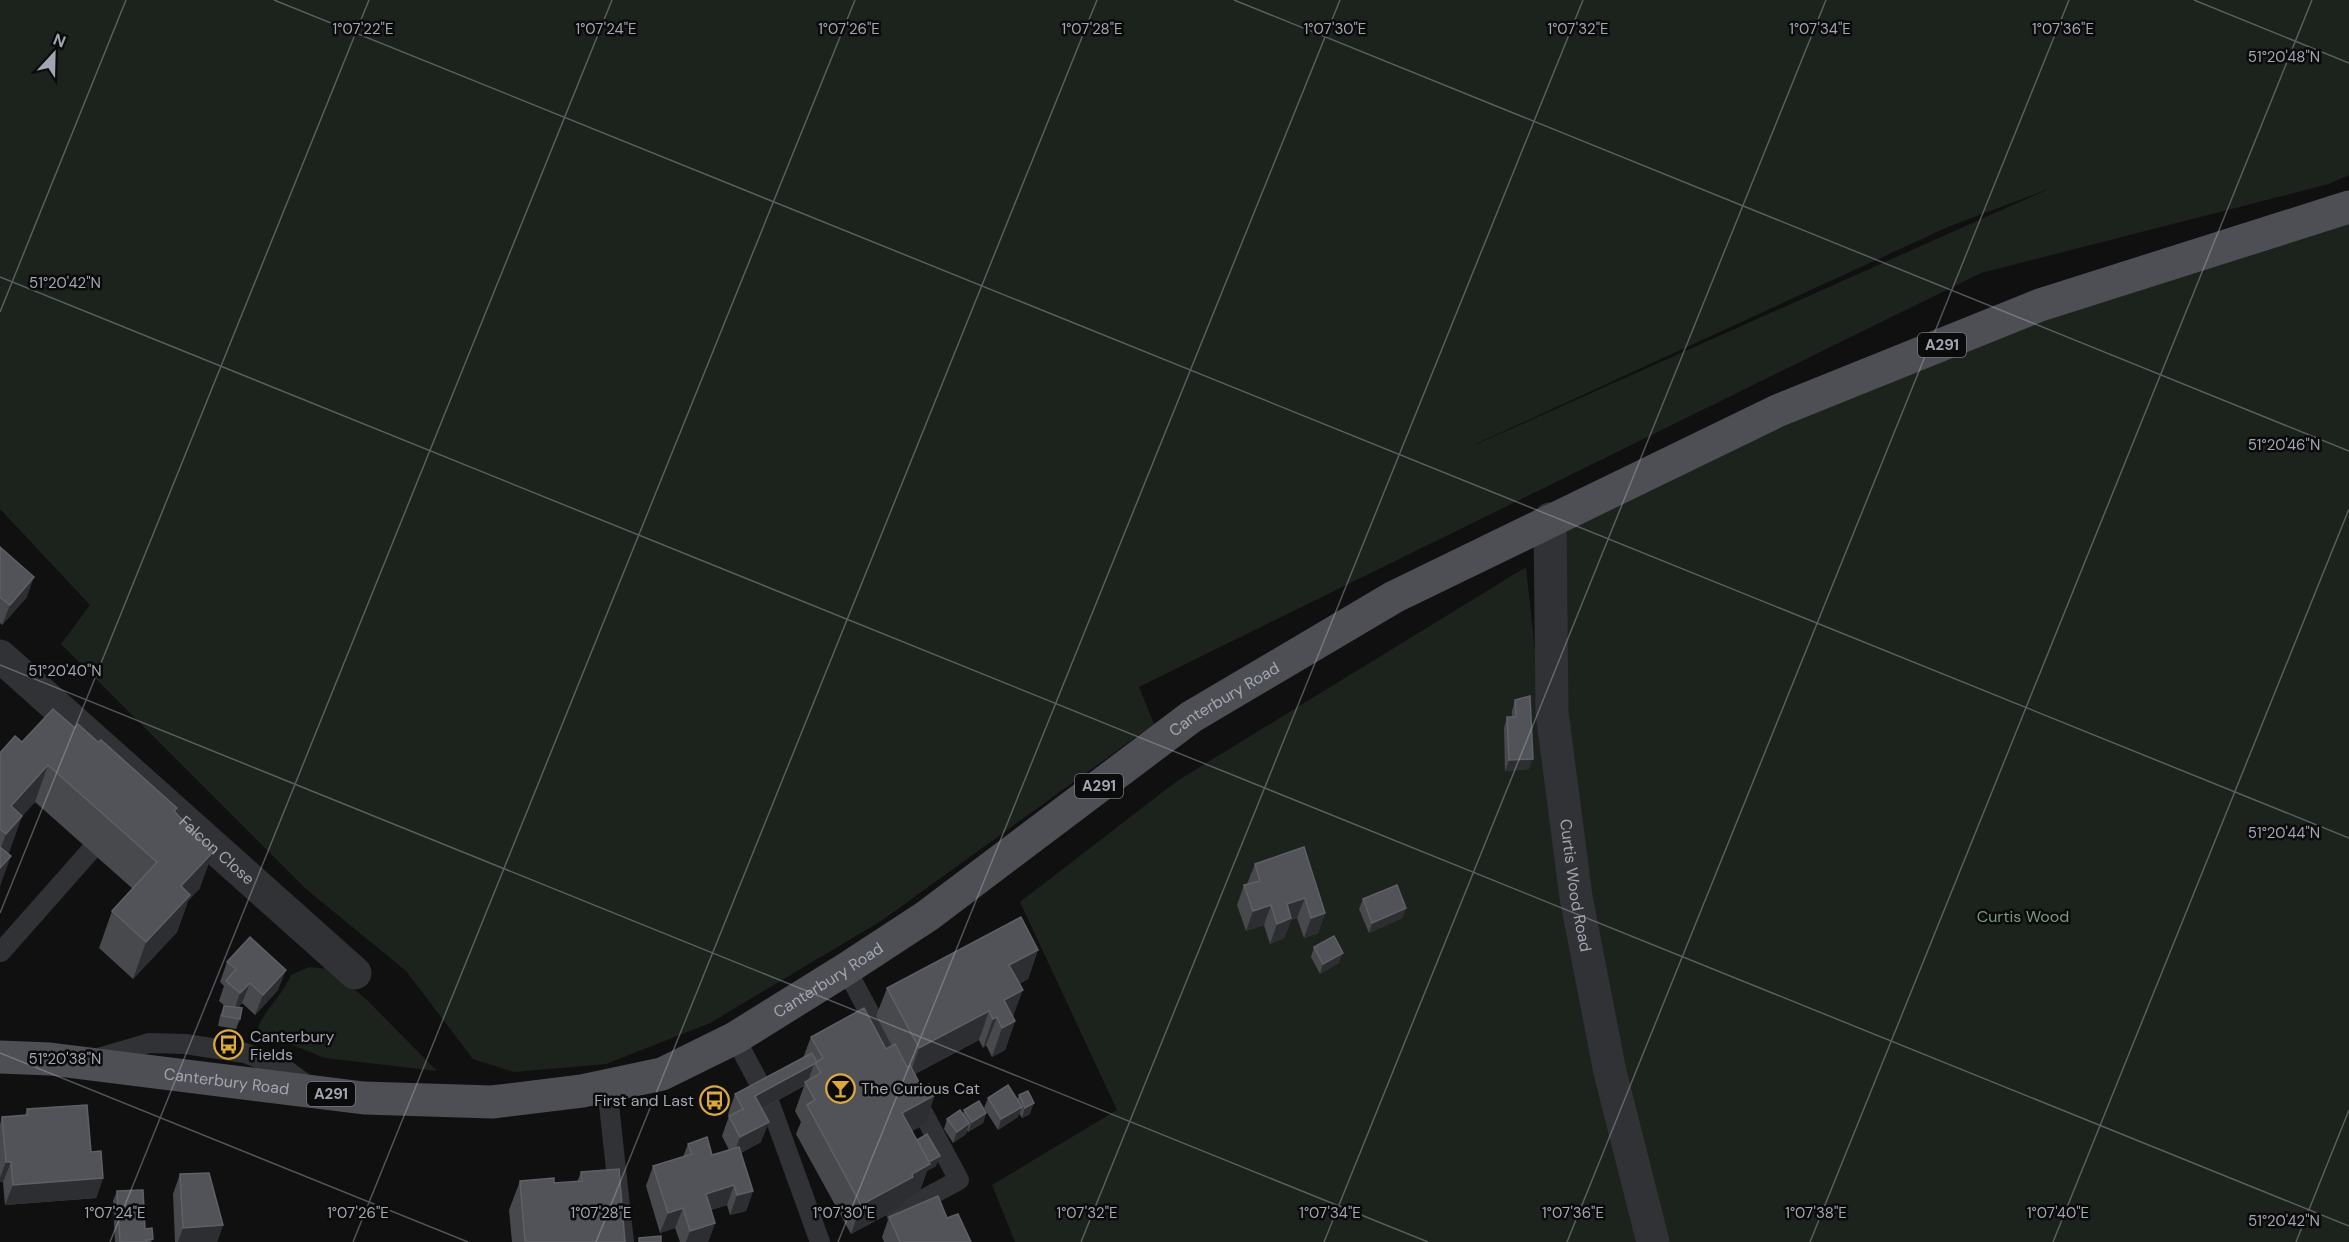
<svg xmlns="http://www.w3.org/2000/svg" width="2349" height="1242" font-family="'DM Sans',sans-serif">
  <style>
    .green { fill: #1c231d; fill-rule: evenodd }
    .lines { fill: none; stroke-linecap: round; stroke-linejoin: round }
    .service { stroke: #313235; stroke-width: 20 }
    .minor { stroke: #313235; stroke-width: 33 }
    .primary { stroke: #4d4f54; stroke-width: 33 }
    .wall { fill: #48494d }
    .shaded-wall { fill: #2d2e31 }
    .building { fill: #515358; stroke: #5e6066; stroke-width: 1.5 }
    .ticks { fill: none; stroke: #a2a6b0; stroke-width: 1.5; stroke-opacity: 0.45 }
    .labels { text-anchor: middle; stroke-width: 5; stroke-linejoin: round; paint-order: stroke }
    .shield { fill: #0b0b0c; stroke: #75787f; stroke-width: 1.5 }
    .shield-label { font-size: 15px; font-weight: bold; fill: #a2a6b0 }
    .street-label { font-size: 16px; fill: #a2a6b0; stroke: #0b0b0c }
    .park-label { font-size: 16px; fill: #7b997e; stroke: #0b0b0c }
    .poi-label { font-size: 16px; fill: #a2a6b0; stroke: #0b0b0c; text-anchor: start }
    .ticks-label { font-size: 15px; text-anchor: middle; fill: #a2a6b0; stroke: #0b0b0c; stroke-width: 5; stroke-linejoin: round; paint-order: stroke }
  </style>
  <rect width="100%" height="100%" fill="#101011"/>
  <g class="green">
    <path d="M0 0H2349V175L2329 184 1981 273 1139 687 1154 724 881 921 710 1023 606 1064 514 1072 473 1059 406 971 306 889 61 644 90 605 0 509ZM2051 188 1477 444H1476L1950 226Z"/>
    <path d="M2349 207V1242H1015L992 1185 1117 1110 1020 902 1177 781 1526 567 1562 903 1550 519 1777 411ZM1512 728 1529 769 1505 770ZM1296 867 1264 925 1246 931Z"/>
    <path d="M309 967 329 969 366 999 437 1071 325 1058 257 1031C259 1017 284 993 291 975Z"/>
  </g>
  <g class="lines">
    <g class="service">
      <path d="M1 952 107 832"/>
      <path d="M846 969 900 1070"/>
      <path d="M735 1038 765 1094"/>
      <path d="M98 1058 149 1043 185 1044 245 1053 285 1069 311 1088"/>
      <path d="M607 1087 624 1242"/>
      <path d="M770 1104 820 1242"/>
      <path d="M896 1214 959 1180 914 1096"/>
    </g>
    <g class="minor">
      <path id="s1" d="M1550 519 1552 712 1576 897 1610 1072 1653 1242"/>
      <path id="s2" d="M0 656 355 973"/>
    </g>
    <path class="primary" id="s3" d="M0 1057 50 1059 364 1098 492 1102 582 1091 662 1074 735 1038 846 969 927 916 1191 717 1394 597 1777 411 2040 305 2349 207"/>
  </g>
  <g class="wall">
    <path d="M0 547 27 597 2 625 0 623Z"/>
    <path d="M1515 700 1529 769 1505 771 1504 728 1507 717H1512V711Z"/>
    <path d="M75 728 98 742 177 808 175 812 200 888 188 901 177 932 133 979 99 948 112 911 133 889 35 802 22 816 8 854 0 886V753L22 742Z"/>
    <path d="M1304 847 1325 913 1318 933 1304 938 1297 918 1291 920 1284 938 1270 944 1264 925 1246 931 1237 905 1244 885 1247 884 1255 864Z"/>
    <path d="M1363 899 1406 908 1402 918 1369 933 1359 909Z"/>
    <path d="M1314 947 1339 963 1320 974 1311 957Z"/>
    <path d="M1038 950 1028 979 1019 984 1013 1017 1015 1021 1005 1050 992 1057 986 1045 983 1048 979 1040 915 1074 925 1124 912 1131 917 1140 936 1166 927 1171 919 1193 905 1201 903 1206 851 1234 796 1134 801 1122 795 1111 804 1086 762 1109 761 1142 741 1153 753 1191 746 1211 730 1215 727 1205 711 1210 715 1223 708 1242H680L675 1228 660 1233 646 1186 653 1166 683 1157 688 1144 712 1155 729 1150 722 1136 729 1116 728 1114 735 1094 803 1058 811 1037 886 1049 892 1046 876 1016 887 988Z"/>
    <path d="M227 962 278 990 255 1015 242 1003 238 1008 240 1019 236 1029 218 1026 220 1016 224 1006H225L219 1001 224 986 220 982Z"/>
    <path d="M1019 1095 1030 1114 1022 1118 1019 1113 1018 1117 998 1130 984 1108 988 1098 1017 1100Z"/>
    <path d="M27 1109 91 1152 103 1178 96 1198 5 1205 3 1182H0V1124L2 1117 25 1115Z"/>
    <path d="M964 1110 986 1113 983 1123 968 1132 967 1130 966 1134 953 1143 944 1129 947 1119 963 1114Z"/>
    <path d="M581 1172 625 1242H512L509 1210 520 1181 554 1183 577 1182Z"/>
    <path d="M180 1174 223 1225 217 1242H175L173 1194Z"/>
    <path d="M117 1191 145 1229 152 1242H115L113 1201Z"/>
    <path d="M889 1217 947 1218 971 1242H884L882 1237Z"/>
  </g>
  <g class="shaded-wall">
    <path d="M34 577 27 597 2 625 10 605Z"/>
    <path d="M1533 759 1529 769 1505 771 1509 760Z"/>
    <path d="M48 765 35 802 10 830 22 816 9 853 0 863V850L6 834 11 806Z"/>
    <path d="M213 852 200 888 188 901 177 932 133 979 146 942 181 886Z"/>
    <path d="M11 856 0 886V868Z"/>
    <path d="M1305 898 1297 918 1291 920 1284 938 1270 944 1277 924 1287 904Z"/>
    <path d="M1271 905 1264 925 1246 931 1253 911Z"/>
    <path d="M1406 908 1402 918 1369 933 1372 923Z"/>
    <path d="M1325 913 1318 933 1304 938 1311 918Z"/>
    <path d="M1038 950 1028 979 999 994 1009 965Z"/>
    <path d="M1343 953 1339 963 1320 974 1323 964Z"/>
    <path d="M286 970 278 990 255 1015 263 995Z"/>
    <path d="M250 983 242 1003 233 1013 240 993Z"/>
    <path d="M1023 990 1012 1019 1004 1000Z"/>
    <path d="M989 1011 979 1040 909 1077 919 1048Z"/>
    <path d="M997 1017 986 1045 983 1048 993 1019Z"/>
    <path d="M1015 1021 1005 1050 992 1057 1002 1028Z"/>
    <path d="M814 1064 807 1084 805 1082 804 1086 748 1116 755 1096Z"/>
    <path d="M935 1095 925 1124 892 1142 902 1113Z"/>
    <path d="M1034 1103 1030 1114 1022 1118 1025 1108Z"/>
    <path d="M1022 1107 1018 1117 998 1130 1001 1119Z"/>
    <path d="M986 1113 983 1123 968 1132 972 1122Z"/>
    <path d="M769 1122 761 1142 733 1157 740 1137Z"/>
    <path d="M969 1123 966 1134 953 1143 957 1132Z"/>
    <path d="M940 1156 936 1166 927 1171 919 1193 905 1201 903 1206 851 1234 861 1205Z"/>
    <path d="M6 1162H11L3 1182H0V1178Z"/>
    <path d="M103 1178 96 1198 5 1205 13 1185Z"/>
    <path d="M734 1185 727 1205 698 1214 706 1194Z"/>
    <path d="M753 1191 746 1211 730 1215 737 1195Z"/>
    <path d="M683 1208 675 1228 660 1233 668 1213Z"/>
    <path d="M715 1223 708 1242H686L690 1231Z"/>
    <path d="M223 1225 217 1242H178L183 1228Z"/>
  </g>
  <g class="building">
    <path d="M0 547 34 577 10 605 0 597Z"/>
    <path d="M1530 696 1533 759 1509 760 1507 717H1516L1515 700Z"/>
    <path d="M53 709 75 728 78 724 98 742 101 740 177 808 174 811 213 852 181 886 190 895 146 942 112 911 157 862 48 765 11 806 22 816 6 834 0 829V753L15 736 22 742Z"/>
    <path d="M0 847 11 856 0 868Z"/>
    <path d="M1304 847 1325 913 1311 918 1305 898 1287 904 1291 918 1277 924 1271 905 1253 911 1244 885 1260 881 1255 864Z"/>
    <path d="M1397 885 1406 908 1372 923 1363 899Z"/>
    <path d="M1021 917 1038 950 1009 965 1023 990 1004 1000 1015 1021 1002 1028 997 1017 993 1019 989 1011 919 1048 887 988Z"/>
    <path d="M1334 936 1343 953 1323 964 1314 947Z"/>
    <path d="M250 937 286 970 263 995 250 983 240 993 226 981 236 969 227 962Z"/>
    <path d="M224 1006 242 1008 240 1019 222 1016Z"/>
    <path d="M864 1008 886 1049 895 1044 907 1067 910 1065 922 1088 929 1084 935 1095 902 1113 930 1164 912 1174 913 1177 861 1205 807 1105 815 1100 805 1082 821 1073 815 1063 823 1058 811 1037Z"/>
    <path d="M812 1053 817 1062 814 1064 755 1096 769 1122 740 1137 729 1116 743 1109 735 1094Z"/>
    <path d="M1008 1085 1022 1107 1001 1119 988 1098Z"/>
    <path d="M1028 1091 1034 1103 1025 1108 1019 1095Z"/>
    <path d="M979 1101 986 1113 972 1122 964 1110Z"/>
    <path d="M87 1105 91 1152 101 1151 103 1178 13 1185 11 1162H6L2 1117 28 1115 27 1109Z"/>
    <path d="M960 1110 969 1123 957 1132 947 1119Z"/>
    <path d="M927 1134 940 1156 929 1162 917 1140Z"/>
    <path d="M707 1137 712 1155 739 1147 753 1191 737 1195 734 1185 706 1194 715 1223 690 1231 683 1208 668 1213 653 1166 692 1154 688 1144Z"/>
    <path d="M619 1169 625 1242H525L520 1181 554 1178V1183L582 1181 581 1172Z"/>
    <path d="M209 1173 223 1225 183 1228 180 1174Z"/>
    <path d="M143 1190 145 1229 152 1228 153 1239 146 1240 147 1242H120L117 1191Z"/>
    <path d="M938 1196 947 1218 958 1214 971 1242H900L889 1217Z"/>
    <path d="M661 1236V1242H639V1238Z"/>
  </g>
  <path class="ticks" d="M274 0 2349 838M1234 0 2349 451M2194 0 2349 63M0 277 2349 1226M0 312 126 0M0 665 1428 1242M0 913 369 0M0 1053 468 1242M110 1242 612 0M353 1242 855 0M596 1242 1097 0M838 1242 1340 0M1081 1242 1583 0M1324 1242 1826 0M1567 1242 2069 0M1810 1242 2312 0M2053 1242 2349 509M2296 1242 2349 1110"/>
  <defs>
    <symbol id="bus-ring" viewBox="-11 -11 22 22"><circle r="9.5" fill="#0b0b0c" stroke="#dba93d" stroke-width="1.5"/><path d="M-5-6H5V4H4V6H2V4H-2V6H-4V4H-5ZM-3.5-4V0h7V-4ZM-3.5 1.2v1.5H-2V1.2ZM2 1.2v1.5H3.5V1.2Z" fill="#dba93d"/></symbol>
    <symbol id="bar-ring" viewBox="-11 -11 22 22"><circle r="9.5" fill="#0b0b0c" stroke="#dba93d" stroke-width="1.5"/><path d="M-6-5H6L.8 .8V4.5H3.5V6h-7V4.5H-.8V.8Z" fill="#dba93d"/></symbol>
  </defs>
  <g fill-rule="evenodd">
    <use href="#bus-ring" x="212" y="1028" width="33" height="33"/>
    <use href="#bar-ring" x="824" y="1072" width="33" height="33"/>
    <use href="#bus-ring" x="698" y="1084" width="33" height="33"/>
  </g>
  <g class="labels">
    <g class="shield">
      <rect x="1918" y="333" width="48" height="24" rx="4.5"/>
      <rect x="1075" y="774" width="48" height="24" rx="4.5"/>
      <rect x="307" y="1082" width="48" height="24" rx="4.5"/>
    </g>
    <g class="shield-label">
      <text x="1942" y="350">A291</text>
      <text x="1099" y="791">A291</text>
      <text x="331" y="1099">A291</text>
    </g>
    <g class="street-label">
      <text dy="6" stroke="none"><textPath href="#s3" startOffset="1344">Canterbury Road</textPath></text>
      <text dy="6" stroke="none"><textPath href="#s2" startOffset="291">Falcon Close</textPath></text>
      <text dy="6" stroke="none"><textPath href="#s1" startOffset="368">Curtis Wood Road</textPath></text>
      <text dy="6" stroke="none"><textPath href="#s3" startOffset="858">Canterbury Road</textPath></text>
      <text dy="6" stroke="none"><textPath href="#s3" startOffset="228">Canterbury Road</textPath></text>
    </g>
    <g class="park-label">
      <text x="2023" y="922">Curtis Wood</text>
    </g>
    <g class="poi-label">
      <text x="250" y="1042">Canterbury<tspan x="250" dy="18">Fields</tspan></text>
      <text x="861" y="1094">The Curious Cat</text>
      <text x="694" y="1106" text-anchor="end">First and Last</text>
    </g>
  </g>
  <g class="ticks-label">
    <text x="363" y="34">1°07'22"E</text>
    <text x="606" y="34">1°07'24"E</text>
    <text x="849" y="34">1°07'26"E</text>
    <text x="1092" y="34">1°07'28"E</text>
    <text x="1820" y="34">1°07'34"E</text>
    <text x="2063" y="34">1°07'36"E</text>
    <text x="1335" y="34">1°07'30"E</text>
    <text x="1578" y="34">1°07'32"E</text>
    <text x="2284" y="62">51°20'48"N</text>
    <text x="65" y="288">51°20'42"N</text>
    <text x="2284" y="450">51°20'46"N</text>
    <text x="65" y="676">51°20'40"N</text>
    <text x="2284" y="838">51°20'44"N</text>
    <text x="65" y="1064">51°20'38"N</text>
    <text x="115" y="1218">1°07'24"E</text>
    <text x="358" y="1218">1°07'26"E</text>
    <text x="601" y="1218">1°07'28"E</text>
    <text x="844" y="1218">1°07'30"E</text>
    <text x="1087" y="1218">1°07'32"E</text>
    <text x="1330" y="1218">1°07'34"E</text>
    <text x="1573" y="1218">1°07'36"E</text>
    <text x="1816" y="1218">1°07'38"E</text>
    <text x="2058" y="1218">1°07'40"E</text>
    <text x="2284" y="1226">51°20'42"N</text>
  </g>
  <g transform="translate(54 54) rotate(22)" stroke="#0b0b0c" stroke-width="4.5" paint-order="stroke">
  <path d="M0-4.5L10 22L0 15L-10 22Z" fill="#a2a6b0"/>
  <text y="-9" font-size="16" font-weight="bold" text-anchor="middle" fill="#a2a6b0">N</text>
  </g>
</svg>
